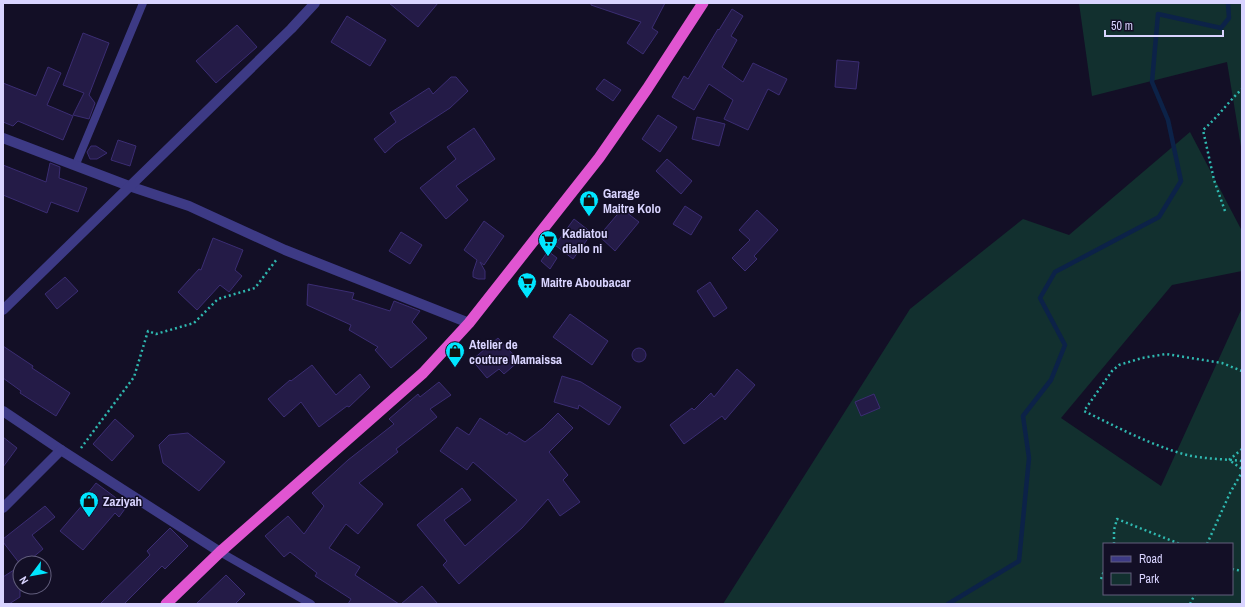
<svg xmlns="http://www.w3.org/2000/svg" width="1245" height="607" font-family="'Archivo Narrow',sans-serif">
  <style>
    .green { fill: #12302f; fill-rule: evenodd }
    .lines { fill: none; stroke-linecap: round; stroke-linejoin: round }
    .stream { stroke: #0c2248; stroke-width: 4.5 }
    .building { fill: #241b47; stroke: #3b2d73 }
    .path { stroke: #2fb8b0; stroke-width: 2.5; stroke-dasharray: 2 3; stroke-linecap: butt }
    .service { stroke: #3d3a85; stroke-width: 8 }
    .minor { stroke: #3d3a85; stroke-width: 10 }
    .trunk { stroke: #e055d1; stroke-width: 11 }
    .labels { text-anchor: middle; stroke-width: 3; stroke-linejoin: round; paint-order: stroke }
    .poi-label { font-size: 13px; font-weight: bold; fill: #d9d4ff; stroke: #130f26; text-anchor: start }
  </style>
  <rect width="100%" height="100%" fill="#130f26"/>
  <g class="green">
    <path d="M1079 3H1242V153L1227 62 1092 96Z"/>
    <path d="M1190 132 1242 231V271L1172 285 1061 418 1161 486 1242 308V604H723L910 309 1023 219 1069 235ZM1104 544H1232V594H1104Z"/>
  </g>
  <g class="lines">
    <path class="stream" d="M948 604 1019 561 1029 458 1023 416 1051 380 1065 345 1040 298 1055 272 1159 217 1181 181 1168 120 1152 82 1158 14 1221 28 1229 18 1228 3"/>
  </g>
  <g class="building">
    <path d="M389 3H438L418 27Z"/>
    <path d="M591 3H665L652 28 658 32 643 54 627 43 641 22 591 5Z"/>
    <path d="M732 9 743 16 731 36 737 40 722 67 743 82 753 63 787 79 779 95 768 89 748 130 724 119 733 100 709 84 694 110 672 97 684 76 688 79 718 29 719 30Z"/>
    <path d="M347 16 386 40 370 66 331 42Z"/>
    <path d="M237 25 257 47 216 83 196 61Z"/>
    <path d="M83 33 109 43 89 95 95 103 89 119 73 115 84 93 63 85Z"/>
    <path d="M837 60 859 62 856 89 835 87Z"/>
    <path d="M48 67 61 73 47 105 73 116 63 140 18 121 13 126 3 122V83L36 96Z"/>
    <path d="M451 77H456L468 91 450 108 396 143 385 153 374 139 396 122 390 113 429 88 433 94Z"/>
    <path d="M604 79 621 90 613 101 596 89Z"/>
    <path d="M658 115 677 127 660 152 642 139Z"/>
    <path d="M697 117 725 124 719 146 692 139Z"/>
    <path d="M474 128 495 159 456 186 468 200 446 219 420 188 456 159 447 147Z"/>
    <path d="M118 140 136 146 130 166 111 160Z"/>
    <path d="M91 146H96L107 153 97 159H90L87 152Z"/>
    <path d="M667 159 692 181 681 194 656 171Z"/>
    <path d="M50 163 60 167 59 178 87 188 78 212 51 202 47 213 3 195V165L46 182Z"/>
    <path d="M685 206 702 217 691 235 673 224Z"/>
    <path d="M622 209 639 222 615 251 599 236Z"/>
    <path d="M757 210 778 230 754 256 757 259 745 271 732 258 750 240 739 230Z"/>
    <path d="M574 219 592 233 573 259 555 245Z"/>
    <path d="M484 221 504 236 484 265 480 262 485 271V279H478L473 277V272L477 260 464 250Z"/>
    <path d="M401 232 422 245 410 264 389 251Z"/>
    <path d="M213 238 243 250 235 270 242 276 229 292 220 285 197 310 178 292 199 269 201 270Z"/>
    <path d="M548 251 557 258 550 269 541 261Z"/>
    <path d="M65 277 78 291 57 309 45 294Z"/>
    <path d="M710 282 727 308 714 317 697 291Z"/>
    <path d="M308 284 354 293 352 299 390 311 394 301 420 311 412 322 427 338 391 368 375 350 378 347 349 330 351 325 307 305Z"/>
    <path d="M570 314 608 341 592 365 553 337Z"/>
    <path d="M498 338 519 361 504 374 499 369 487 378 472 360Z"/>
    <path d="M3 346 33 366 32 368 70 393 56 416 20 393 21 391 3 378Z"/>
    <circle cx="639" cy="355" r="7"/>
    <path d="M312 365 336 395 360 374 370 387 349 407 347 406 319 427 301 402 284 417 268 399 290 380 291 381Z"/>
    <path d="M737 369 755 385 725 420 722 416 684 444 670 425 692 408 694 410 711 393 714 397Z"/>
    <path d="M562 376 581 382 621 407 609 425 579 405 578 409 554 402Z"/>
    <path d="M439 382 451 395 430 409 437 417 396 449 398 452 359 483 383 504 358 534 346 524 329 548 360 567 355 575 399 604H348L351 599 315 576 317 573 290 552 284 557 265 536 288 516 304 534 324 506 312 493 348 460 394 424 389 419 418 394 420 397Z"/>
    <path d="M874 394 880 408 861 416 855 402Z"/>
    <path d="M558 413 573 428 549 452 568 475 563 480 580 502 560 516 548 499 522 528 459 584 443 565 447 561 417 525 462 488 471 500 444 520 465 546 517 500 473 462 467 470 440 451 457 427 469 435 480 418 507 435 509 432 525 442 543 428Z"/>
    <path d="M115 419 134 436 112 461 93 444Z"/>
    <path d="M188 433 225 462 199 491 163 463 159 445 169 435Z"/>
    <path d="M3 437 17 448 3 467Z"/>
    <path d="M96 483 127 506 119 517 115 513 83 550 60 531 91 495 88 493Z"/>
    <path d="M45 506 55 517 32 535 43 549 26 563 20 564 3 542V539Z"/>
    <path d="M170 528 188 546 165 569 162 566 124 604H100L150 555 147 551Z"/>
    <path d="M20 566V597L9 604H3V577Z"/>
    <path d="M226 575 245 594 235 604H196Z"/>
    <path d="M422 586 438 604H401Z"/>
  </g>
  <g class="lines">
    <g class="path">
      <path d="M1225 211 1214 180 1203 130C1218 117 1228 102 1242 89"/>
      <path d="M1242 371 1222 363 1166 354 1142 358 1119 365 1112 371 1084 411C1117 427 1150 445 1187 455 1204 459 1224 459 1242 461"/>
      <path d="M81 448 134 377 148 331 156 334 194 323 218 299 255 288 277 259"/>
      <path d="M1242 449 1229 460 1242 469"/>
      <path d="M1114 544V530L1117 519 1180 544"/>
      <path d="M1207 544 1230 493 1242 472"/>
      <path d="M1232 569 1242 571"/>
      <path d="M1101 579 1104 571"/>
      <path d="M1190 604 1195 594"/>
    </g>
    <g class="service">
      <path d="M76 164 143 3"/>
      <path d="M220 552 311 604"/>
    </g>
    <g class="minor">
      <path d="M3 138 129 186 189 206 285 250 469 323"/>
      <path d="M3 310 291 29 315 3"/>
      <path d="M3 411 61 450 220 552"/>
      <path d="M3 508 61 450"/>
    </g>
    <path class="trunk" d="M166 604 220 552 423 373 469 323 599 158 647 89 703 3"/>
  </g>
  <defs>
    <symbol id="shop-pin" viewBox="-11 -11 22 30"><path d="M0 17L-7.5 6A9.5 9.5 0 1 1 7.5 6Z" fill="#00e5ff" stroke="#130f26"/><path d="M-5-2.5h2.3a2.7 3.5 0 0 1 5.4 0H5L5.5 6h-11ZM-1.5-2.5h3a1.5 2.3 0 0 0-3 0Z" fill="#111"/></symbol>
    <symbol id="supermarket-pin" viewBox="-11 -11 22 30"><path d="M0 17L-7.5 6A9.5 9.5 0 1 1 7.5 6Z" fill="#00e5ff" stroke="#130f26"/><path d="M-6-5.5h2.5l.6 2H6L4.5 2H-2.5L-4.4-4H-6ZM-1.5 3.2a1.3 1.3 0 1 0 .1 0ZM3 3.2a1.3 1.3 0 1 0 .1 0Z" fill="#111"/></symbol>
  </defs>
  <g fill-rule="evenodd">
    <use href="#shop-pin" x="578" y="189" width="22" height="30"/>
    <use href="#supermarket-pin" x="537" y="229" width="22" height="30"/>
    <use href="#supermarket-pin" x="516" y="271" width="22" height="30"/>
    <use href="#shop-pin" x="444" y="340" width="22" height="30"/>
    <use href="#shop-pin" x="78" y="490" width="22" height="30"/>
  </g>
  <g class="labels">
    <g class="poi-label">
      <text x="603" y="198">Garage<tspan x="603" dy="15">Maitre Kolo</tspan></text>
      <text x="562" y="238">Kadiatou<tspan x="562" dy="15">diallo ni</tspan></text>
      <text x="541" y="287">Maitre Aboubacar</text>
      <text x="469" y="349">Atelier de<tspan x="469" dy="15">couture Mamaissa</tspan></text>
      <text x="103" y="506">Zaziyah</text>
    </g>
  </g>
  <rect width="1245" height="607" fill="none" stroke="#d9d4ff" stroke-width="8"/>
  <rect x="1103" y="543" width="130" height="52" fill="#130f26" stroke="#625e7d"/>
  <rect x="1111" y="556" width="20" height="6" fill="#3d3a85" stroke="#625e7d"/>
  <text x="1139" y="563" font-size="12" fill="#d9d4ff">Road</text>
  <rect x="1111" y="573" width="20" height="12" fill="#12302f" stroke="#625e7d"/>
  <text x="1139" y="583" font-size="12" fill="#d9d4ff">Park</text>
  <g transform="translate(32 575) rotate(238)"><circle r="19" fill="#130f26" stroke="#625e7d"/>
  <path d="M0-3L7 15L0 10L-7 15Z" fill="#00e5ff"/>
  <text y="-6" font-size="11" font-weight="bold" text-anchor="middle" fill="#d9d4ff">N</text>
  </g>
  <path d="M1105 30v6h118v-6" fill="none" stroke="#d9d4ff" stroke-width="2"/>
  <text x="1111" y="30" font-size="12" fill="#d9d4ff" stroke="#130f26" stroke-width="3" paint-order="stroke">50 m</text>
</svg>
